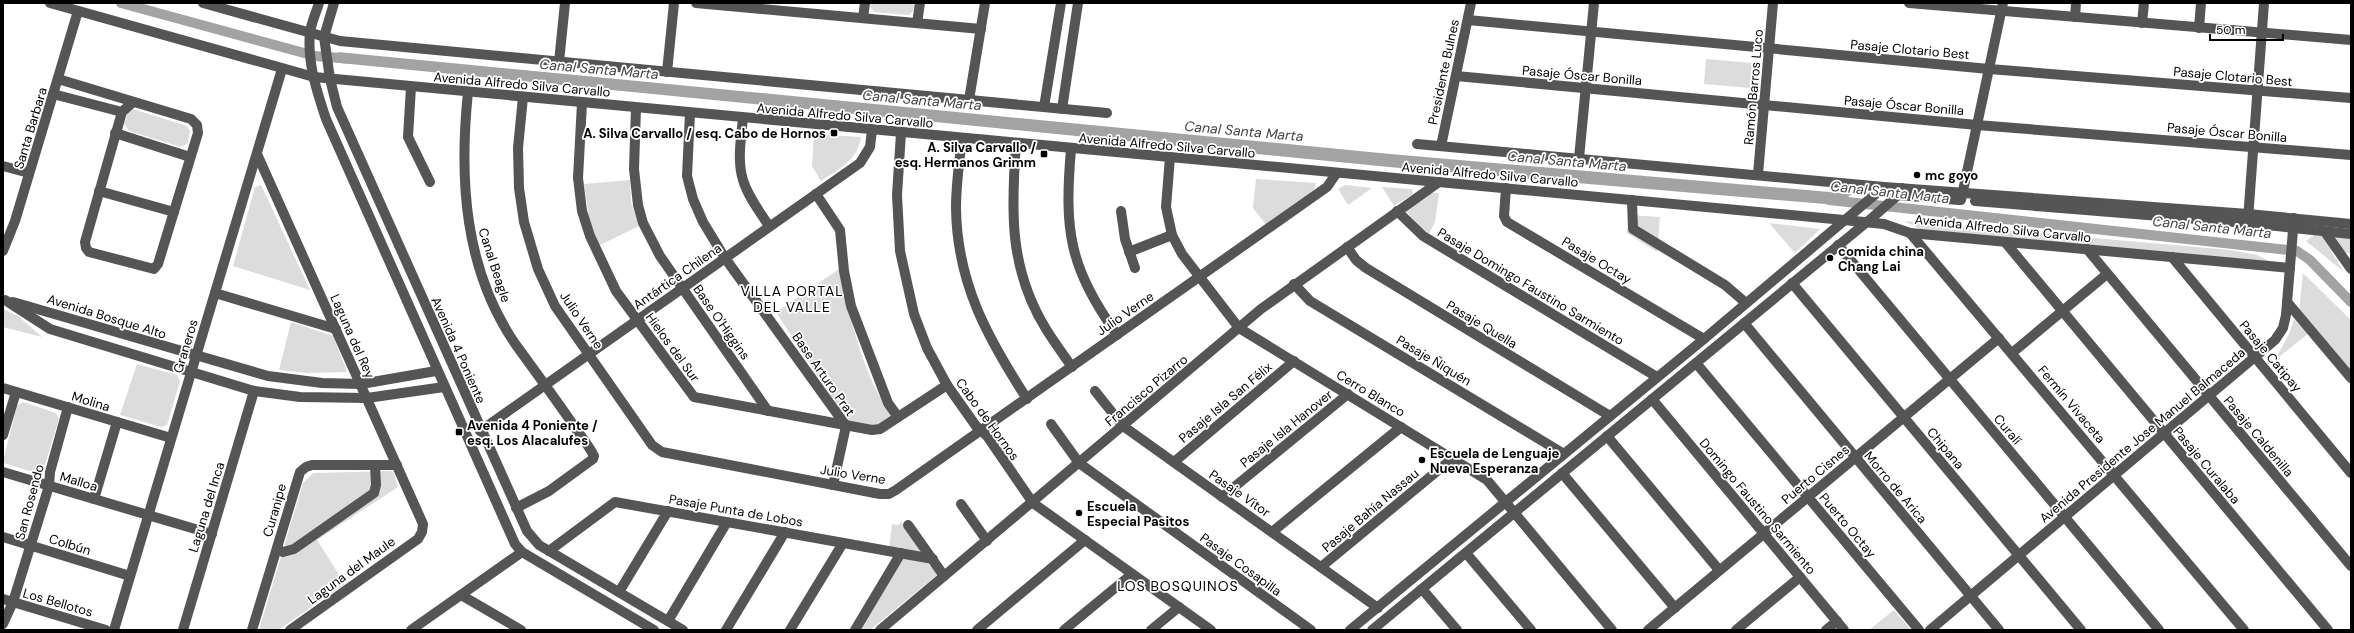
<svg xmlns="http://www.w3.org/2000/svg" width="2354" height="633" font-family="'DM Sans',sans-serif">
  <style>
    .green { fill: #dcdcdc }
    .water { fill: #a3a3a3 }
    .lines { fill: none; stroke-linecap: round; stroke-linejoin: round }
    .canal { stroke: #a3a3a3; stroke-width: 10 }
    .minor { stroke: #555; stroke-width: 10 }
    .poi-dot { fill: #000; stroke: #fff; stroke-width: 1.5 }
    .labels { text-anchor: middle; stroke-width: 3.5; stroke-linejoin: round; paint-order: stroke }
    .street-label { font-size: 13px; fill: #000; stroke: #fff }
    .poi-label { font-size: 13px; font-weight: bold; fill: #000; stroke: #fff; text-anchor: start }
    .water-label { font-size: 14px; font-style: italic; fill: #444; stroke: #fff }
    .neighbourhood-label { font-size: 14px; letter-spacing: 1px; fill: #000; stroke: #fff }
  </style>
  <rect width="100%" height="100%" fill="#fff"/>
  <g class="green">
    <path d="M871 3H915L913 11 909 15 874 12 870 7Z"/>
    <path d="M1706 59 1752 63 1750 88 1704 84Z"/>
    <path d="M133 109 187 126 190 131 188 143 181 147 129 131 124 124 128 113Z"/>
    <path d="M814 134 861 137C858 160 839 169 821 181L812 166Z"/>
    <path d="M1256 179 1316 183 1314 190 1267 226 1253 208Z"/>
    <path d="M630 180 631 202 639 226 598 246 589 218 584 184Z"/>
    <path d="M261 185 310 290 233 266 255 187Z"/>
    <path d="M1345 185 1372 188 1348 205 1338 189Z"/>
    <path d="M1382 187 1412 189 1413 194 1394 206Z"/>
    <path d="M1430 193H1439L1435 222 1429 234 1417 225 1406 211Z"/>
    <path d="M1629 215 1660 217 1657 252 1627 233Z"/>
    <path d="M1904 221 2230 250 2257 255 2277 265 1924 231Z"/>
    <path d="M1769 223 1820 229 1795 253Z"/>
    <path d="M2314 235 2351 238V253L2331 251 2344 272 2306 241Z"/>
    <path d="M839 269C849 314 864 381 893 417L878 426 849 424 776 312Z"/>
    <path d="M2303 273 2351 320V373L2299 313Z"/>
    <path d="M3 309 18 316 42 337 3 327Z"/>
    <path d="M2294 319 2308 334 2275 360 2289 334Z"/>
    <path d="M291 322 333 336 347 372 307 373 279 370Z"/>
    <path d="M137 364 177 375 180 381 167 425 162 427 120 415Z"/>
    <path d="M23 402 56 413 59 419 43 471 39 474 4 463 3 461 17 406Z"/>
    <path d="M393 471 398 487 317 540 345 584 278 630H259L303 483 313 473Z"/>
    <path d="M901 522 921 552 889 548 892 524 898 525Z"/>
    <path d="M903 558 927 563 938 574 870 630H859Z"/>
    <path d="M1894 610 1911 630H1869Z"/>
  </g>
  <path class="water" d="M338 52 1390 154 1852 194 1837 205 1389 167 340 63Z"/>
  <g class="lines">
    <g class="canal">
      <path d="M121 3 315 56 352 59"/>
      <path d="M1829 200 2297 251 2310 260 2351 302"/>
    </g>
    <g class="minor">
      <path d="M50 3 314 77 1844 220 1884 224 1910 233 2290 268"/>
      <path d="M203 3 340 41 1107 113"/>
      <path d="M319 3C316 13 311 23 310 33 307 62 317 92 326 119L515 544 522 552 654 630"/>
      <path d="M334 3 324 37 330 79 337 107 527 531 539 545 683 630"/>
      <path d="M696 3 981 29"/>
      <path d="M1909 3 2351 40"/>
      <path d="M2075 17 2076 3"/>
      <path d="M863 18 865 3"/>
      <path d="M1468 20 1989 69 2351 98"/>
      <path d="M917 23 920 3"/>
      <path d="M2142 23 2144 3"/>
      <path d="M2199 28 2201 3"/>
      <path d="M559 62 565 3"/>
      <path d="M667 72 674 3"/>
      <path d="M1456 76 1977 125 2351 155"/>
      <path d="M58 79 191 119 197 125 198 133 158 264 154 269 89 252 86 248 85 242 122 112 133 102"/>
      <path d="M411 87 408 137 430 182"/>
      <path d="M468 92C459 179 464 270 516 345 535 371 554 397 572 423 579 434 588 444 594 456L593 459 549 491 516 508"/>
      <path d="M53 94 122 112"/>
      <path d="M523 97 518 148 519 188 524 222 538 269 555 306 652 445 662 452 880 494H889L896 490 1327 187 1336 174"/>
      <path d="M969 100 985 3"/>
      <path d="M582 103 578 178 582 211 590 236 616 291 694 397 872 430 880 429 947 385"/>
      <path d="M1044 107 1061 3"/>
      <path d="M636 108 634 169 638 205 643 223 660 256 768 411"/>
      <path d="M1062 109 1078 3"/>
      <path d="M690 113 687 176 693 199 703 222 725 258 846 426 833 485"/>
      <path d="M743 118C741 138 737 161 743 180 748 197 760 212 769 226"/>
      <path d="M115 133 190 157"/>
      <path d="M901 133 897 195 900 251 914 314 927 348 947 385 976 426 987 436 1033 503 1211 630"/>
      <path d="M962 139C959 162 956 185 956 208 957 283 987 337 1027 399"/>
      <path d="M1016 144C1011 211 1009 269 1046 329 1054 342 1063 354 1072 367"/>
      <path d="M1417 144 1884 187 2248 214 2351 224"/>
      <path d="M1441 146 1471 3"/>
      <path d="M1071 149C1064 232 1069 266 1117 335"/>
      <path d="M257 154 423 524 422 532 418 539 290 630"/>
      <path d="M1170 157 1166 207 1172 235 1182 254 1239 328 1487 480 1612 630"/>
      <path d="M1579 158 1594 3"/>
      <path d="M3 166 29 173"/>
      <path d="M1758 174 1773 3"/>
      <path d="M1506 188 1504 216 1507 222 1704 339"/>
      <path d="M99 191 174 212"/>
      <path d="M1894 193 1898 195 1959 200"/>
      <path d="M816 194 840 230 844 271 851 306 888 403 898 417"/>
      <path d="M1632 200 1633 229 1725 285 1746 303"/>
      <path d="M1961 200 2003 3"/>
      <path d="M1975 201 2247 223 2351 234"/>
      <path d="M1121 211 1125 239 1135 268"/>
      <path d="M1397 211 1423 236 1657 377"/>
      <path d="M2248 219 2264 3"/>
      <path d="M2325 232 2351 269"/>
      <path d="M1910 233 2244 630"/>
      <path d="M2005 242 2328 630"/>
      <path d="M1838 245 2159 630"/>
      <path d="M1347 247 1356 260 1366 268 1610 416"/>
      <path d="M2087 249 2351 566"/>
      <path d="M3 251 15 221 78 11"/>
      <path d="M1129 252 1172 235"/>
      <path d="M2172 257 2351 473"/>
      <path d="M1792 283 2081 630"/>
      <path d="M1294 284 1310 301 1564 454"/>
      <path d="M215 293 336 329"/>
      <path d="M5 300 50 329 254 391 300 397 367 398 444 387"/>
      <path d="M13 302 268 376 322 383 361 384 436 371"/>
      <path d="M2287 302 2351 378"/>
      <path d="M1744 323 1999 630"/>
      <path d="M2012 353 2107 274"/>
      <path d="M1696 363 1919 630"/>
      <path d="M3 388 171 438"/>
      <path d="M1095 391 1123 426 1378 608"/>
      <path d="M1652 399 1844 630"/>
      <path d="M1051 424 1079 463 1311 630"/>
      <path d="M480 431 860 163 870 147 872 130"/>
      <path d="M3 435 16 392"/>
      <path d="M1607 436 1719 570"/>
      <path d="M1174 462 1294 361"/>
      <path d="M3 472 212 534"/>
      <path d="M1562 473 1675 608"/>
      <path d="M1222 497 1348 394"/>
      <path d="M94 499 117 422"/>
      <path d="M961 504 987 541"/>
      <path d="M908 525 944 576"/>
      <path d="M1272 532 1401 427"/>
      <path d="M3 537 130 576"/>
      <path d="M277 549 283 552 294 549 374 493 376 485 375 465"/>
      <path d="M549 551 615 502 933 559"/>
      <path d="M1466 553 1531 630"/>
      <path d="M1321 567 1453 458"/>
      <path d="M1422 589 1457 630"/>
      <path d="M619 592 668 511"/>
      <path d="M461 595 521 630"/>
      <path d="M3 599 106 630"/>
      <path d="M668 621 727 522"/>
      <path d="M3 624 13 602 49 486 50 472 68 407"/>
      <path d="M114 630 282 69"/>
      <path d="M183 630 254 391"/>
      <path d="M252 630 300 472 306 467 312 465H397"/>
      <path d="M411 630 522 552"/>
      <path d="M726 630 785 532"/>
      <path d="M790 630 843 543"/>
      <path d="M855 630 901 553"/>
      <path d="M880 630 1261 309 1439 182"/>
      <path d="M977 630 1085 540"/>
      <path d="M1064 630 1132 574"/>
      <path d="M1151 630 1179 607"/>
      <path d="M1350 630 1704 339 1884 187"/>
      <path d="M1372 630 1873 217 1898 195 1902 188"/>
      <path d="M1648 630 1999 338"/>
      <path d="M1736 630 1800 577"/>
      <path d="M1826 630 1837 621"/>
      <path d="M1930 630 2275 340 2283 328 2286 315 2294 218"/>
    </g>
  </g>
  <g class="poi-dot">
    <rect x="830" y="129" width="8" height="8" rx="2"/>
    <rect x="1040" y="150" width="8" height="8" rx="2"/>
    <circle cx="1917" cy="175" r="4"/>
    <circle cx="1830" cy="258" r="4"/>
    <rect x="455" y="428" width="8" height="8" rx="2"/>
    <circle cx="1422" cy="460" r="4"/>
    <circle cx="1079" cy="513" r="4"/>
  </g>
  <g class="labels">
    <g class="street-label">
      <text transform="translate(1910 49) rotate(5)" y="5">Pasaje Clotario Best</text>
      <text transform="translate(1443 72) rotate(-78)" y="5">Presidente Bulnes</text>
      <text transform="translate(1582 75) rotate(5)" y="5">Pasaje Óscar Bonilla</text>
      <text transform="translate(2233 76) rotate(5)" y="5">Pasaje Clotario Best</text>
      <text transform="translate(522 84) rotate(5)" y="5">Avenida Alfredo Silva Carvallo</text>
      <text transform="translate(1753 87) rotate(-85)" y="5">Ramón Barros Luco</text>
      <text transform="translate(1904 105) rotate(5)" y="5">Pasaje Óscar Bonilla</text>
      <text transform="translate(845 115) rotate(5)" y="5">Avenida Alfredo Silva Carvallo</text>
      <text transform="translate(30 128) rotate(-73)" y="5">Santa Barbara</text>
      <text transform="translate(2227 132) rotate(5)" y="5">Pasaje Óscar Bonilla</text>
      <text transform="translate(1167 145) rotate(5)" y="5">Avenida Alfredo Silva Carvallo</text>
      <text transform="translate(1490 174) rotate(5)" y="5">Avenida Alfredo Silva Carvallo</text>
      <text transform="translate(2003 228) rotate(6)" y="5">Avenida Alfredo Silva Carvallo</text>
      <text transform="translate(1597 260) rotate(31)" y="5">Pasaje Octay</text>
      <text transform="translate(495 265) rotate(72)" y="5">Canal Beagle</text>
      <text transform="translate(677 276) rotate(-35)" y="5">Antártica Chilena</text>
      <text transform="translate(1531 286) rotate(31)" y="5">Pasaje Domingo Faustino Sarmiento</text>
      <text transform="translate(1125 313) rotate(-35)" y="5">Julio Verne</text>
      <text transform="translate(107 316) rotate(17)" y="5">Avenida Bosque Alto</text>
      <text transform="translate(582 320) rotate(56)" y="5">Julio Verne</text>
      <text transform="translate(722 322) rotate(55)" y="5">Base O'Higgins</text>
      <text transform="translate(1482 324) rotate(31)" y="5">Pasaje Quella</text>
      <text transform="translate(353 336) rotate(66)" y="5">Laguna del Rey</text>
      <text transform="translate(185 346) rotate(-73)" y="5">Graneros</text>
      <text transform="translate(673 347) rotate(54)" y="5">Hielos del Sur</text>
      <text transform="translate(459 350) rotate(66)" y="5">Avenida 4 Poniente</text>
      <text transform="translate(2271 356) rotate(50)" y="5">Pasaje Catipay</text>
      <text transform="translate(1434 360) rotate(31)" y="5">Pasaje Ñiquén</text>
      <text transform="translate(824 374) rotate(55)" y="5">Base Arturo Prat</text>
      <text transform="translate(1146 390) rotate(-40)" y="5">Francisco Pizarro</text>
      <text transform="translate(1371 393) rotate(31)" y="5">Cerro Blanco</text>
      <text transform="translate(91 401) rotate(17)" y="5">Molina</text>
      <text transform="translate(1225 402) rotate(-40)" y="5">Pasaje Isla San Félix</text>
      <text transform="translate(2072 404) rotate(50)" y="5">Fermín Vivaceta</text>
      <text transform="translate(988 419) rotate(54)" y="5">Cabo de Hornos</text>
      <text transform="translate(1286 428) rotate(-39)" y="5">Pasaje Isla Hanover</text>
      <text transform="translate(2008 429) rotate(50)" y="5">Curalí</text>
      <text transform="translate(2142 435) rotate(-40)" y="5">Avenida Presidente Jose Manuel Balmaceda</text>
      <text transform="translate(2259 436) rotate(50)" y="5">Pasaje Caldenilla</text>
      <text transform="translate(1946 448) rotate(50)" y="5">Chipana</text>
      <text transform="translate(2207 465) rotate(50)" y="5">Pasaje Curalaba</text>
      <text transform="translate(853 474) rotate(9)" y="5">Julio Verne</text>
      <text transform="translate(1815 474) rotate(-40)" y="5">Puerto Cisnes</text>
      <text transform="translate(79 481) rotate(17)" y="5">Malloa</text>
      <text transform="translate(1896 487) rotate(50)" y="5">Morro de Arica</text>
      <text transform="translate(1240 493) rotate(35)" y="5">Pasaje Vítor</text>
      <text transform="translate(29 502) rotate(-75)" y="5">San Rosendo</text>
      <text transform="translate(1758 506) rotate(50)" y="5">Domingo Faustino Sarmiento</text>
      <text transform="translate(206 507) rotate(-73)" y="5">Laguna del Inca</text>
      <text transform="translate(274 510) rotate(-74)" y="5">Curanipe</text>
      <text transform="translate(736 510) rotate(10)" y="5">Pasaje Punta de Lobos</text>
      <text transform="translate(1370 510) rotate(-40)" y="5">Pasaje Bahía Nassau</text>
      <text transform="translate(1848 525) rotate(50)" y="5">Puerto Octay</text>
      <text transform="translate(70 544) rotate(17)" y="5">Colbún</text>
      <text transform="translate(1241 564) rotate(36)" y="5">Pasaje Cosapilla</text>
      <text transform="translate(351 570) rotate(-36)" y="5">Laguna del Maule</text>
      <text transform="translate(58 602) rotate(16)" y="5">Los Bellotos</text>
    </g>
    <g class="poi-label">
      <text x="826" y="138" text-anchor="end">A. Silva Carvallo / esq. Cabo de Hornos</text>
      <text x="1036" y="152" text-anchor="end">A. Silva Carvallo /<tspan x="1036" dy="15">esq. Hermanos Grimm</tspan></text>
      <text x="1925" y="180">mc goyo</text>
      <text x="1838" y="256">comida china<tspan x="1838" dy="15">Chang Lai</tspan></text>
      <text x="467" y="430">Avenida 4 Poniente /<tspan x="467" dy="15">esq. Los Alacalufes</tspan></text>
      <text x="1430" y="458">Escuela de Lenguaje<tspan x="1430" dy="15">Nueva Esperanza</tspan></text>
      <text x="1087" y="511">Escuela<tspan x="1087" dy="15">Especial Pasitos</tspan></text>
    </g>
    <g class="water-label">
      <text transform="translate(599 69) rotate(5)" y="5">Canal Santa Marta</text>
      <text transform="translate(922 100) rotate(5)" y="5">Canal Santa Marta</text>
      <text transform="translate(1244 131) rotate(5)" y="5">Canal Santa Marta</text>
      <text transform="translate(1567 161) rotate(5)" y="5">Canal Santa Marta</text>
      <text transform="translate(1890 192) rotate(6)" y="5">Canal Santa Marta</text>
      <text transform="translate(2212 227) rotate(6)" y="5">Canal Santa Marta</text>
    </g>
    <g class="neighbourhood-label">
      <text x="792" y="296">VILLA PORTAL<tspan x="792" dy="16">DEL VALLE</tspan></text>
      <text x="1178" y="591">LOS BOSQUINOS</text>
    </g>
  </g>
  <rect width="2354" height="633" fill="none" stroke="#000000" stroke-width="8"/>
  <path d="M2210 34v6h73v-6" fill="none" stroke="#000000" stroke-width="2"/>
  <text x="2216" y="34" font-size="12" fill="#000000" stroke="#ffffff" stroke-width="3" paint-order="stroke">50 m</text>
</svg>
